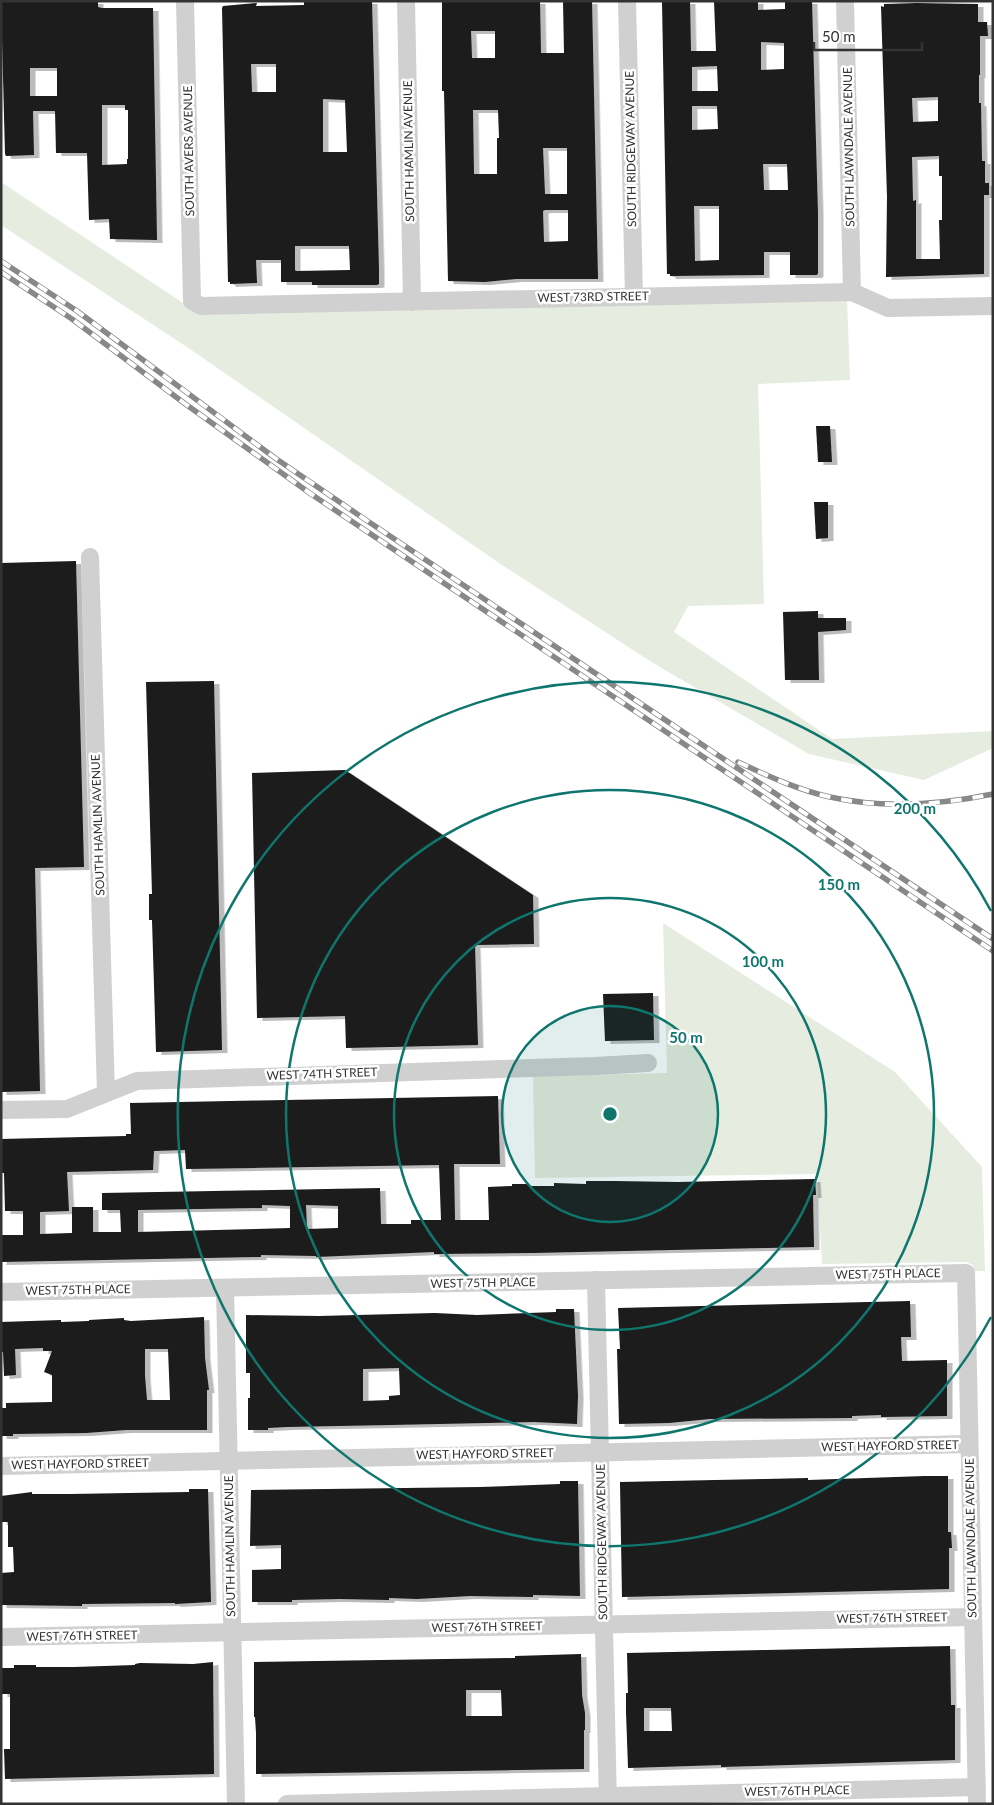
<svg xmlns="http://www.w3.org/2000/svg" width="994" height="1805" font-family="Lato,sans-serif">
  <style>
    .green { fill: #e6ecdf }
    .building { fill: #1a1a1a; fill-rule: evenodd; filter: url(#shadow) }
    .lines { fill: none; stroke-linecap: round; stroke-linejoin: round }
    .minor { stroke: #d0d0d0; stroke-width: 18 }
    .rail-casing { stroke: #888; stroke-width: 5.5 }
    .rail { stroke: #fff; stroke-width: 4; stroke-dasharray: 11; stroke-linecap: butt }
    .ring { fill: none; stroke: #0f766e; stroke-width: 2.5 }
    .labels { text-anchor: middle; stroke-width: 5; stroke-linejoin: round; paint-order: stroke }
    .street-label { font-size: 12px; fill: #333; stroke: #fff }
    .centre { fill: #0f766e; stroke: #fff; stroke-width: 2.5 }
    .ring-label { font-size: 15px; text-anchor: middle; font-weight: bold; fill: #0f766e; stroke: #fff; stroke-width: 5; stroke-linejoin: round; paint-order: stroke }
  </style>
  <defs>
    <filter id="shadow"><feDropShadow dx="5.5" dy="3" stdDeviation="0" flood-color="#0004"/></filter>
  </defs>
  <rect width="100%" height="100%" fill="#fff"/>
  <g class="green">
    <path d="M1 182 183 303 202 309 847 299 850 380 758 384 764 604 688 606 674 632 832 739 993 731V748L924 780 809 754 653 663 499 563 190 349 1 225Z"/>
    <path d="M663 923 895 1072 982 1167 985 1271H974L973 1265 966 1262 822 1264 817 1174 535 1178 533 1076 667 1073Z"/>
  </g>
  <g class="building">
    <path d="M1 1H98V7L102 8H153L157 240 110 239 109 219 89 220 87 153H56L55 111H33L34 155 6 156 5 154ZM30 68H57V96H30ZM102 105H125V110H128V159H127V164L102 165Z"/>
    <path d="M304 1H372L379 270V284L377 285H312V282H281V260H256L257 283 230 284V282H228L222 8 223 6 257 3 256 6 304 5ZM251 64H276V92H252ZM323 99 345 100 347 152H323ZM295 246H349L350 270 296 271 295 270Z"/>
    <path d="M442 1H540L541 53H564L563 1H592L598 279H516L485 282 448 281 444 91H442ZM471 31H495V58H472ZM473 110H498L499 138H497V174H474ZM543 148H567V194H545ZM545 210H568V241L544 242 543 211Z"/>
    <path d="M662 1H690L691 51H716L714 1H758V10L785 9V1H812L818 214V273L817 275H790V252H764V275L670 276V274H667ZM761 42 784 43V69L761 70ZM717 66 718 91H692V67ZM692 106H717L718 129 692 130ZM763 164H787L788 190H764ZM694 206H719V260L695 261Z"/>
    <path d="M916 3 978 4V22H987L988 36H980V75H979V103H981L982 161H985V183H989V195H984V274L886 277 887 197 881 6 884 7V4ZM938 97V121L913 122 912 98ZM939 156V176H942V220H939L940 259H916V200L913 201 912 157Z"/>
    <path d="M816 426H830L832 462H818Z"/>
    <path d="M814 502H828V538L816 539Z"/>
    <path d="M76 561 84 867 35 868 40 1091 1 1092V563Z"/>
    <path d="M818 611V618H846V630L818 632 819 680H785L783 612Z"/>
    <path d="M214 681 222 1050 156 1052 152 920H149V894H152L146 682Z"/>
    <path d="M345 770 533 895 534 944 475 945 478 1045 346 1048 345 1016 257 1018 252 773Z"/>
    <path d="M653 993 654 1040 605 1041 603 994Z"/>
    <path d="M498 1096 500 1164H454L455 1220H489L488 1187 512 1186V1184H528V1186H554V1183L586 1184V1181H614L678 1182 815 1179 816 1195H813L814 1247 532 1253 434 1254V1252L316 1257V1256L261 1255V1257L1 1262V1235H23V1211H5L4 1173H1V1139L126 1136V1134H131L130 1103ZM185 1150 186 1169 439 1165 441 1220H411V1224H381L380 1188 102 1193V1210H120L121 1232H93V1207H72V1233L40 1234V1212L69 1211 67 1172 153 1170 154 1151ZM262 1205 290 1206V1228L138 1232V1210L262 1208ZM306 1205 338 1206V1228L307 1229Z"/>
    <path d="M910 1301 911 1337H901L902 1361 947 1360V1416L881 1417V1415L852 1416V1418L710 1419 669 1423 619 1424 617 1349H620L618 1308Z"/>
    <path d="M556 1309H574L578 1396 577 1424 534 1422 390 1425 287 1427 268 1428V1430H248V1398H250V1373H246V1315L319 1316 435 1313 477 1315 556 1312ZM399 1368 400 1395 389 1396V1400L363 1401V1369Z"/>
    <path d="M204 1317 205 1358 209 1390H207V1430H126L86 1433 13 1434V1436H1V1408H6V1403L52 1402V1375L44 1372 52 1351H43V1348L15 1349 16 1375 4 1376 3 1352H1V1322L61 1320V1322L89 1321V1320L124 1318V1320L131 1321ZM145 1349H168L170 1400H147L145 1376Z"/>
    <path d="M925 1476H948V1532H951L952 1548H949V1589L622 1597 620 1482 808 1478V1480Z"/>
    <path d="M560 1481H578L580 1596 533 1595V1597L470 1596 417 1599 389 1598V1600L339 1599 292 1600V1602H252V1570L281 1569V1545L250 1546 251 1490 481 1487 560 1484Z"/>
    <path d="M189 1489H208L211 1602 175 1604V1603L82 1604V1606L1 1605V1573L14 1572 13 1547H8V1522H1V1496L32 1492V1494H70L189 1492Z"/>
    <path d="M950 1646 951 1705H955V1760L721 1767V1765L628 1768 626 1712V1693H628L627 1653ZM644 1708H671L672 1731H644Z"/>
    <path d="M581 1654 582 1695 585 1713V1730H584V1769L256 1774V1733L255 1717H254V1662L515 1658V1656ZM466 1690H501L502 1716H466Z"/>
    <path d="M213 1662 214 1774 5 1779 4 1749H10V1694H2V1668H14V1665H36V1667H74L135 1665V1664L140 1663 193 1664Z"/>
  </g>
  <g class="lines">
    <g class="minor">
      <path d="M185 1 192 301 201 306 852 292 888 308 993 306"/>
      <path d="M406 1 412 302"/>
      <path d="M627 1 634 296"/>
      <path d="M845 1 852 292"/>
      <path d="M90 557 106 1093"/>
      <path d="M1 1110 67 1109 137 1081 595 1066 648 1063"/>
      <path d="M596 1280 608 1804"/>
      <path d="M225 1288 236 1804"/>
      <path d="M1 1292 966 1273 977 1804"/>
      <path d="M1 1466 969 1444"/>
      <path d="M1 1637 973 1617"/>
      <path d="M287 1804 977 1787"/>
    </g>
    <defs>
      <g id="rail">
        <path d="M1 261 77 311 275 458 363 518 993 939"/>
        <path d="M1 272 72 319 184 403 311 494 993 951"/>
        <path d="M738 762C768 776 798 790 830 797 884 809 939 805 993 794"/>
      </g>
    </defs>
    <use href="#rail" class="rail-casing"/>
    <use href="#rail" class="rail"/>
  </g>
  <circle cx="610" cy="1114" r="108" fill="#0f766e" fill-opacity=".12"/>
  <g class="ring">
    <circle cx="610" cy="1114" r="108"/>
    <circle cx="610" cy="1114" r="216"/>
    <circle cx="610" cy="1114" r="324"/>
    <path d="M991 1317A432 432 0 1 1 991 911"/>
  </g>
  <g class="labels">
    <g class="street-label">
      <text transform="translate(849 147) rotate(-91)" y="4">SOUTH LAWNDALE AVENUE</text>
      <text transform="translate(631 149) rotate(-91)" y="4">SOUTH RIDGEWAY AVENUE</text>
      <text transform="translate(189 151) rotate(-91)" y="4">SOUTH AVERS AVENUE</text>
      <text transform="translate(409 151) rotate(-91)" y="4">SOUTH HAMLIN AVENUE</text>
      <text transform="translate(593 297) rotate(-1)" y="4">WEST 73RD STREET</text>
      <text transform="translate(98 825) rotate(-92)" y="4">SOUTH HAMLIN AVENUE</text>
      <text transform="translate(322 1074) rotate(-2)" y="4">WEST 74TH STREET</text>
      <text transform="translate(888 1274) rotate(-1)" y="4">WEST 75TH PLACE</text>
      <text transform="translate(483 1283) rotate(-1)" y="4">WEST 75TH PLACE</text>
      <text transform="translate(78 1290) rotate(-1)" y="4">WEST 75TH PLACE</text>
      <text transform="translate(890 1446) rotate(-1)" y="4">WEST HAYFORD STREET</text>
      <text transform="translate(485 1454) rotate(-1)" y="4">WEST HAYFORD STREET</text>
      <text transform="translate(80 1464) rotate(-1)" y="4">WEST HAYFORD STREET</text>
      <text transform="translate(971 1538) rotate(-91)" y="4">SOUTH LAWNDALE AVENUE</text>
      <text transform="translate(602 1542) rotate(-91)" y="4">SOUTH RIDGEWAY AVENUE</text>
      <text transform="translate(230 1546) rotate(-91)" y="4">SOUTH HAMLIN AVENUE</text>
      <text transform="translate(892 1618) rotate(-1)" y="4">WEST 76TH STREET</text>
      <text transform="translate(487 1627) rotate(-1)" y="4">WEST 76TH STREET</text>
      <text transform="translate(82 1636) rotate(-1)" y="4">WEST 76TH STREET</text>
      <text transform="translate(797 1791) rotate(-1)" y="4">WEST 76TH PLACE</text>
    </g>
  </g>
  <circle cx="610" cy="1114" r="8" class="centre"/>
  <g class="ring-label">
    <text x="915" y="814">200 m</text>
    <text x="839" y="890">150 m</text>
    <text x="763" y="967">100 m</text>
    <text x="686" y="1043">50 m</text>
  </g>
  <rect width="994" height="1805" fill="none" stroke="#333333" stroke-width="5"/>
  <path d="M814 42v8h108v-8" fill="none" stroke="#333333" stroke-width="2.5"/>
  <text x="822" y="42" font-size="15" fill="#333333" stroke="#ffffff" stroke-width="4" paint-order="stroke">50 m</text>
</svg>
